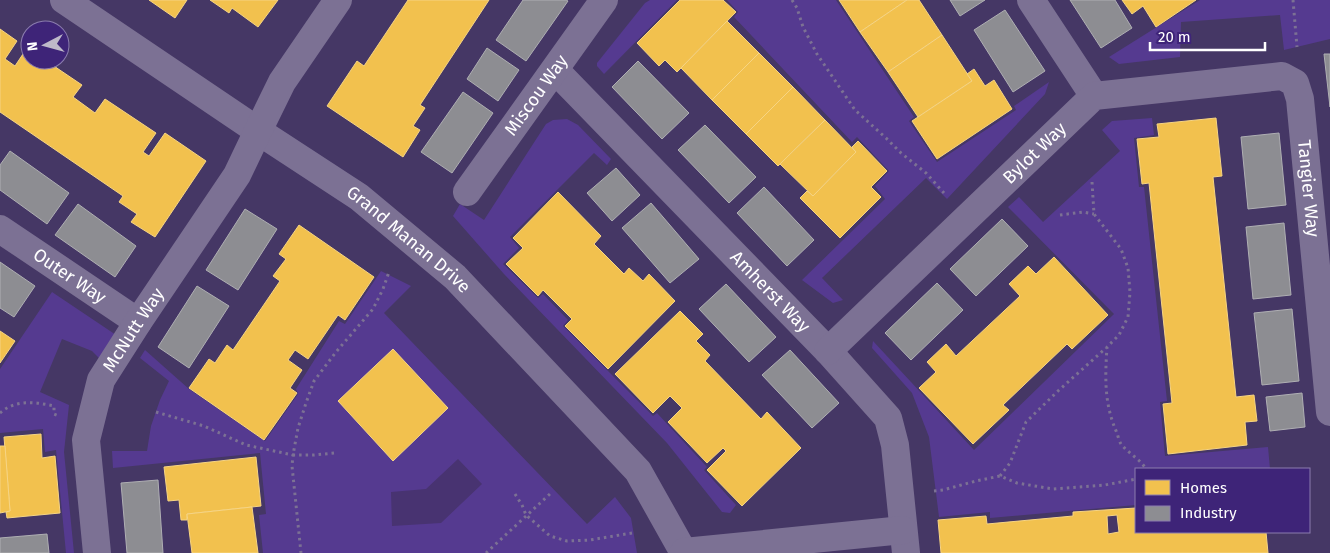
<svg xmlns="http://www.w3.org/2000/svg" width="1330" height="553" font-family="'Fira Sans',sans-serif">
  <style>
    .green { fill: #553a90 }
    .water { fill: #483371 }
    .homes { fill: #f2c14e; stroke: #f6d483; fill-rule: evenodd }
    .industry { fill: #8d8d92; stroke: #afafb3 }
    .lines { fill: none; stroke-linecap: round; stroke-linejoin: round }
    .path { stroke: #7c7194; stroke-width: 3; stroke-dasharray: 2.5 4; stroke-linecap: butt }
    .minor { stroke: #7c7194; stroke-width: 28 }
    .labels { text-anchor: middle; stroke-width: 5; stroke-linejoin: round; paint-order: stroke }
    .street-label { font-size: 18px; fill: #fff; stroke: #3e2478 }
  </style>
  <rect width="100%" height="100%" fill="#453765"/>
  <g class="green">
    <path d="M650 0H677L604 74 597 66V63L645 3Z"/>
    <path d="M727 0H836L914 117 909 121 937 162 1016 110 1014 106 1049 82 1045 94 947 199 926 178 822 278 843 300 833 303 802 280 885 199 875 186 889 171 857 137 852 142 734 17 738 12Z"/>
    <path d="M1200 0H1330V39L1284 50 1280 15 1181 22 1180 57 1119 64 1109 57Z"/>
    <path d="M1152 118 1154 135 1134 138 1139 187H1144L1167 401 1160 402 1165 456 1268 447 1270 469H1136V505L990 518V512L939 517 929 437 912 393 872 348 873 341 974 450 1114 314 1008 207 1019 197 1043 222 1120 151 1102 130 1112 121Z"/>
    <path d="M567 119 578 125 611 159 607 165 594 153 510 237 519 248 503 264 538 298 543 294 568 320 563 326 653 416 657 413 707 467 704 470 736 505 730 513 722 512 667 443 504 274 453 216 460 204 484 220 546 124 553 120Z"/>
    <path d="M381 271 411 286 384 313 587 524 615 497 631 518 637 553H263L259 515 266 514 260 453 113 468 112 451H147L151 426 160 400 169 381 140 358 145 350 189 389 265 441 298 394 296 389 339 321 345 324Z"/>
    <path d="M52 292 122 339 106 365 92 351 62 339 40 392 69 405 64 452 74 553H66L56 450 45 452 43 429 0 433V369Z"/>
  </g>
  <path class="water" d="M458 459 482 484 441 523 392 526 391 492 426 489Z"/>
  <g class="homes">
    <path d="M149 0H187L175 18Z"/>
    <path d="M210 0H278L258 27 232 8 229 13Z"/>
    <path d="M408 0H489L420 105 425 108 413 126 420 130 403 157 327 106 357 61 364 66Z"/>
    <path d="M680 0H723L736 12 677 72 665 60 659 66 637 43Z"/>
    <path d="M839 0H907L860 32Z"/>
    <path d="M907 0H919L942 35 888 72 860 32Z"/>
    <path d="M1122 0H1196L1156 27 1143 6 1132 14Z"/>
    <path d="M727 21 759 53 712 100 681 68Z"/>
    <path d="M0 29 17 41 5 59 15 66 27 48 30 50V60H45L82 85 73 97 95 113 105 99 156 133 143 152 149 156 165 133 206 161 155 237 131 222 137 214 119 202 123 196 0 112Z"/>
    <path d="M942 35 972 81 918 117 888 72Z"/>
    <path d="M759 53 793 87 746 134 712 100Z"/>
    <path d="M974 69 985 86 994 80 1012 109 937 159 912 121 972 81 967 74Z"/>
    <path d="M793 87 825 120 778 166 746 134Z"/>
    <path d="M1216 118 1222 176 1213 177 1236 397 1254 395 1257 421 1245 422 1247 445 1168 454 1163 404 1172 403 1149 183 1142 184 1137 139 1159 137 1157 124Z"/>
    <path d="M825 120 856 152 813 196 780 164Z"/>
    <path d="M858 141 887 171 871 187 881 197 840 238 800 198 807 191 813 196 856 152 852 147Z"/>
    <path d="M558 192 601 236 594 244 624 274 629 268 643 281 649 274 675 301 608 369 565 326 572 319 543 290 538 296 506 264 523 248 513 238Z"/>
    <path d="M299 225 374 277 345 320 338 315 308 359 295 350 288 360 302 370 290 388 297 393 264 440 189 388 209 359 215 363 227 345 233 350 280 281 273 276 286 259 279 254Z"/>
    <path d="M1054 257 1108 315 1072 349 1067 344 1003 405 1009 410 973 444 919 388 936 372 927 362 946 344 956 356 1020 296 1009 284 1028 266 1036 274Z"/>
    <path d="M680 311 703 334 696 341 710 355 705 361 761 419 767 412 801 448 742 506 707 470 726 451 723 448 707 463 668 422 682 408 670 396 653 413 615 374Z"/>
    <path d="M0 331 15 341 0 363Z"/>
    <path d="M393 349 448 408 393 461 338 401Z"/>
    <path d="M41 434 42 458 55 456 60 513 7 518 6 512 10 511 4 437Z"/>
    <path d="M0 446H5L10 511 0 513Z"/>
    <path d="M256 457 261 506 187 514V520H181L179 500 168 501 164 467Z"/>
    <path d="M252 507 258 553H192L187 514Z"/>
    <path d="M1136 508V532H1266L1268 553H941L938 520 986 516 987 524 1073 516V512ZM1117 515 1119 532 1108 534 1107 516Z"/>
  </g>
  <g class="industry">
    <path d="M523 0H566L568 1 526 61 496 40Z"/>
    <path d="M950 0H985L960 16Z"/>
    <path d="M1070 0H1115L1132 28 1101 48Z"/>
    <path d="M1005 10 1045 71 1013 92 974 30Z"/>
    <path d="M487 48 519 70 498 101 467 79Z"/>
    <path d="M1324 54H1330V107Z"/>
    <path d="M638 61 689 113 662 139 612 87Z"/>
    <path d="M463 92 493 113 452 173 421 152Z"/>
    <path d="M705 125 756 177 729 203 678 150Z"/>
    <path d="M1279 133 1286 205 1248 209 1241 137Z"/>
    <path d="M10 151 69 193 47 224 0 190V165Z"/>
    <path d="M616 168 640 195 612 221 587 193Z"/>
    <path d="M764 187 814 240 787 266 737 213Z"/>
    <path d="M651 203 699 259 670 283 622 228Z"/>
    <path d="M78 204 136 246 115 277 55 235Z"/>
    <path d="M245 209 277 229 238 290 206 270Z"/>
    <path d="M1002 219 1028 246 976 296 950 269Z"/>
    <path d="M1284 223 1291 295 1253 299 1246 227Z"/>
    <path d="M0 262 35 286 14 317 0 308Z"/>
    <path d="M937 283 963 310 911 360 885 333Z"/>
    <path d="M726 284 776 337 749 362 699 309Z"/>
    <path d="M197 286 229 306 189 368 158 347Z"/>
    <path d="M1292 309 1299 381 1262 385 1254 313Z"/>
    <path d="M790 350 839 403 812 428 762 375Z"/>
    <path d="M1302 393 1305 427 1270 431 1266 397Z"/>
    <path d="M158 480 163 553H127L121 483Z"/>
    <path d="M47 534 49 553H0V538Z"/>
  </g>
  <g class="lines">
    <g class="path">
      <path d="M792 0 797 8 803 27 817 54 855 110 886 138 901 153 926 173 944 193"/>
      <path d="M1293 0 1297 47"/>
      <path d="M1092 182 1094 214 1121 249 1128 268 1130 292 1128 317 1119 335 1107 347C1105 378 1104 404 1117 433 1118 436 1119 441 1121 444 1128 453 1140 459 1146 469"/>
      <path d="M1060 215 1083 212 1094 214"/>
      <path d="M156 412 204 426 246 445 293 455 292 466 301 553"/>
      <path d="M0 413C16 399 35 402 54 406V414L59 416"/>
      <path d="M334 453 314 455H293L298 428 306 403 314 381 336 352 373 309 383 289 389 272"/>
      <path d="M1000 476 1010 463 1026 422 1058 391 1106 348"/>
      <path d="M934 491 943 490 976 481 1000 476 1017 483 1053 489 1105 485 1136 479"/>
      <path d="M515 494 522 505 526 515 550 536 567 541 590 540 632 533"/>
      <path d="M486 553 551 493"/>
    </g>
    <g class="minor">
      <path id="s1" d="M64 0 258 131 359 197 455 277 638 471 684 553"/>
      <path d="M1031 0 1094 96"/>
      <path id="s2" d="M555 70 828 351 888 418 895 445 906 553"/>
      <path id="s3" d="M467 192 604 0"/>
      <path id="s4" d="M0 229 138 322"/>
      <path id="s5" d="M828 351 1094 96 1282 76 1295 83 1300 99 1330 412"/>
      <path d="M684 552 903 530"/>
      <path id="s6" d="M97 553 86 440 101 380 138 322 237 175 258 131 282 82 338 0"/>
    </g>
  </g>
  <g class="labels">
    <g class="street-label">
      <text dy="6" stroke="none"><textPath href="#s3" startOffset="119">Miscou Way</textPath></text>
      <text dy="6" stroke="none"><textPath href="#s5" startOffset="286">Bylot Way</textPath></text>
      <text dy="6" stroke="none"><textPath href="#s5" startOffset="679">Tangier Way</textPath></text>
      <text dy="6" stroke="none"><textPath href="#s1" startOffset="420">Grand Manan Drive</textPath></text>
      <text dy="6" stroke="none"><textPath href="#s4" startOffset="84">Outer Way</textPath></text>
      <text dy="6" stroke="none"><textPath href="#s2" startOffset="309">Amherst Way</textPath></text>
      <text dy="6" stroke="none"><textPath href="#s6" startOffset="235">McNutt Way</textPath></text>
    </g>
  </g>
  <rect x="1135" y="468" width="175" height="65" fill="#3e2478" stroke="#8b7cae"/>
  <rect x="1145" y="480" width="25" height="15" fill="#f2c14e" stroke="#8b7cae"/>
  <text x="1180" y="493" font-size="15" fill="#ffffff">Homes</text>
  <rect x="1145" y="506" width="25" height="15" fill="#8d8d92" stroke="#8b7cae"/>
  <text x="1180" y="518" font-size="15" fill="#ffffff">Industry</text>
  <g transform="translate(45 45) rotate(264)"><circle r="24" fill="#3e2478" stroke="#8b7cae"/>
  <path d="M0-4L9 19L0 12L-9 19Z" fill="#beb9c9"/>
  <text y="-8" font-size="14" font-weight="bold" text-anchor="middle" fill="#ffffff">N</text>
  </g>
  <path d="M1150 42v8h115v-8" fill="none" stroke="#ffffff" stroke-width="2.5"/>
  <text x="1158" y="42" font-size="15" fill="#ffffff" stroke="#3e2478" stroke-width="4" paint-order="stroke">20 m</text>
</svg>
